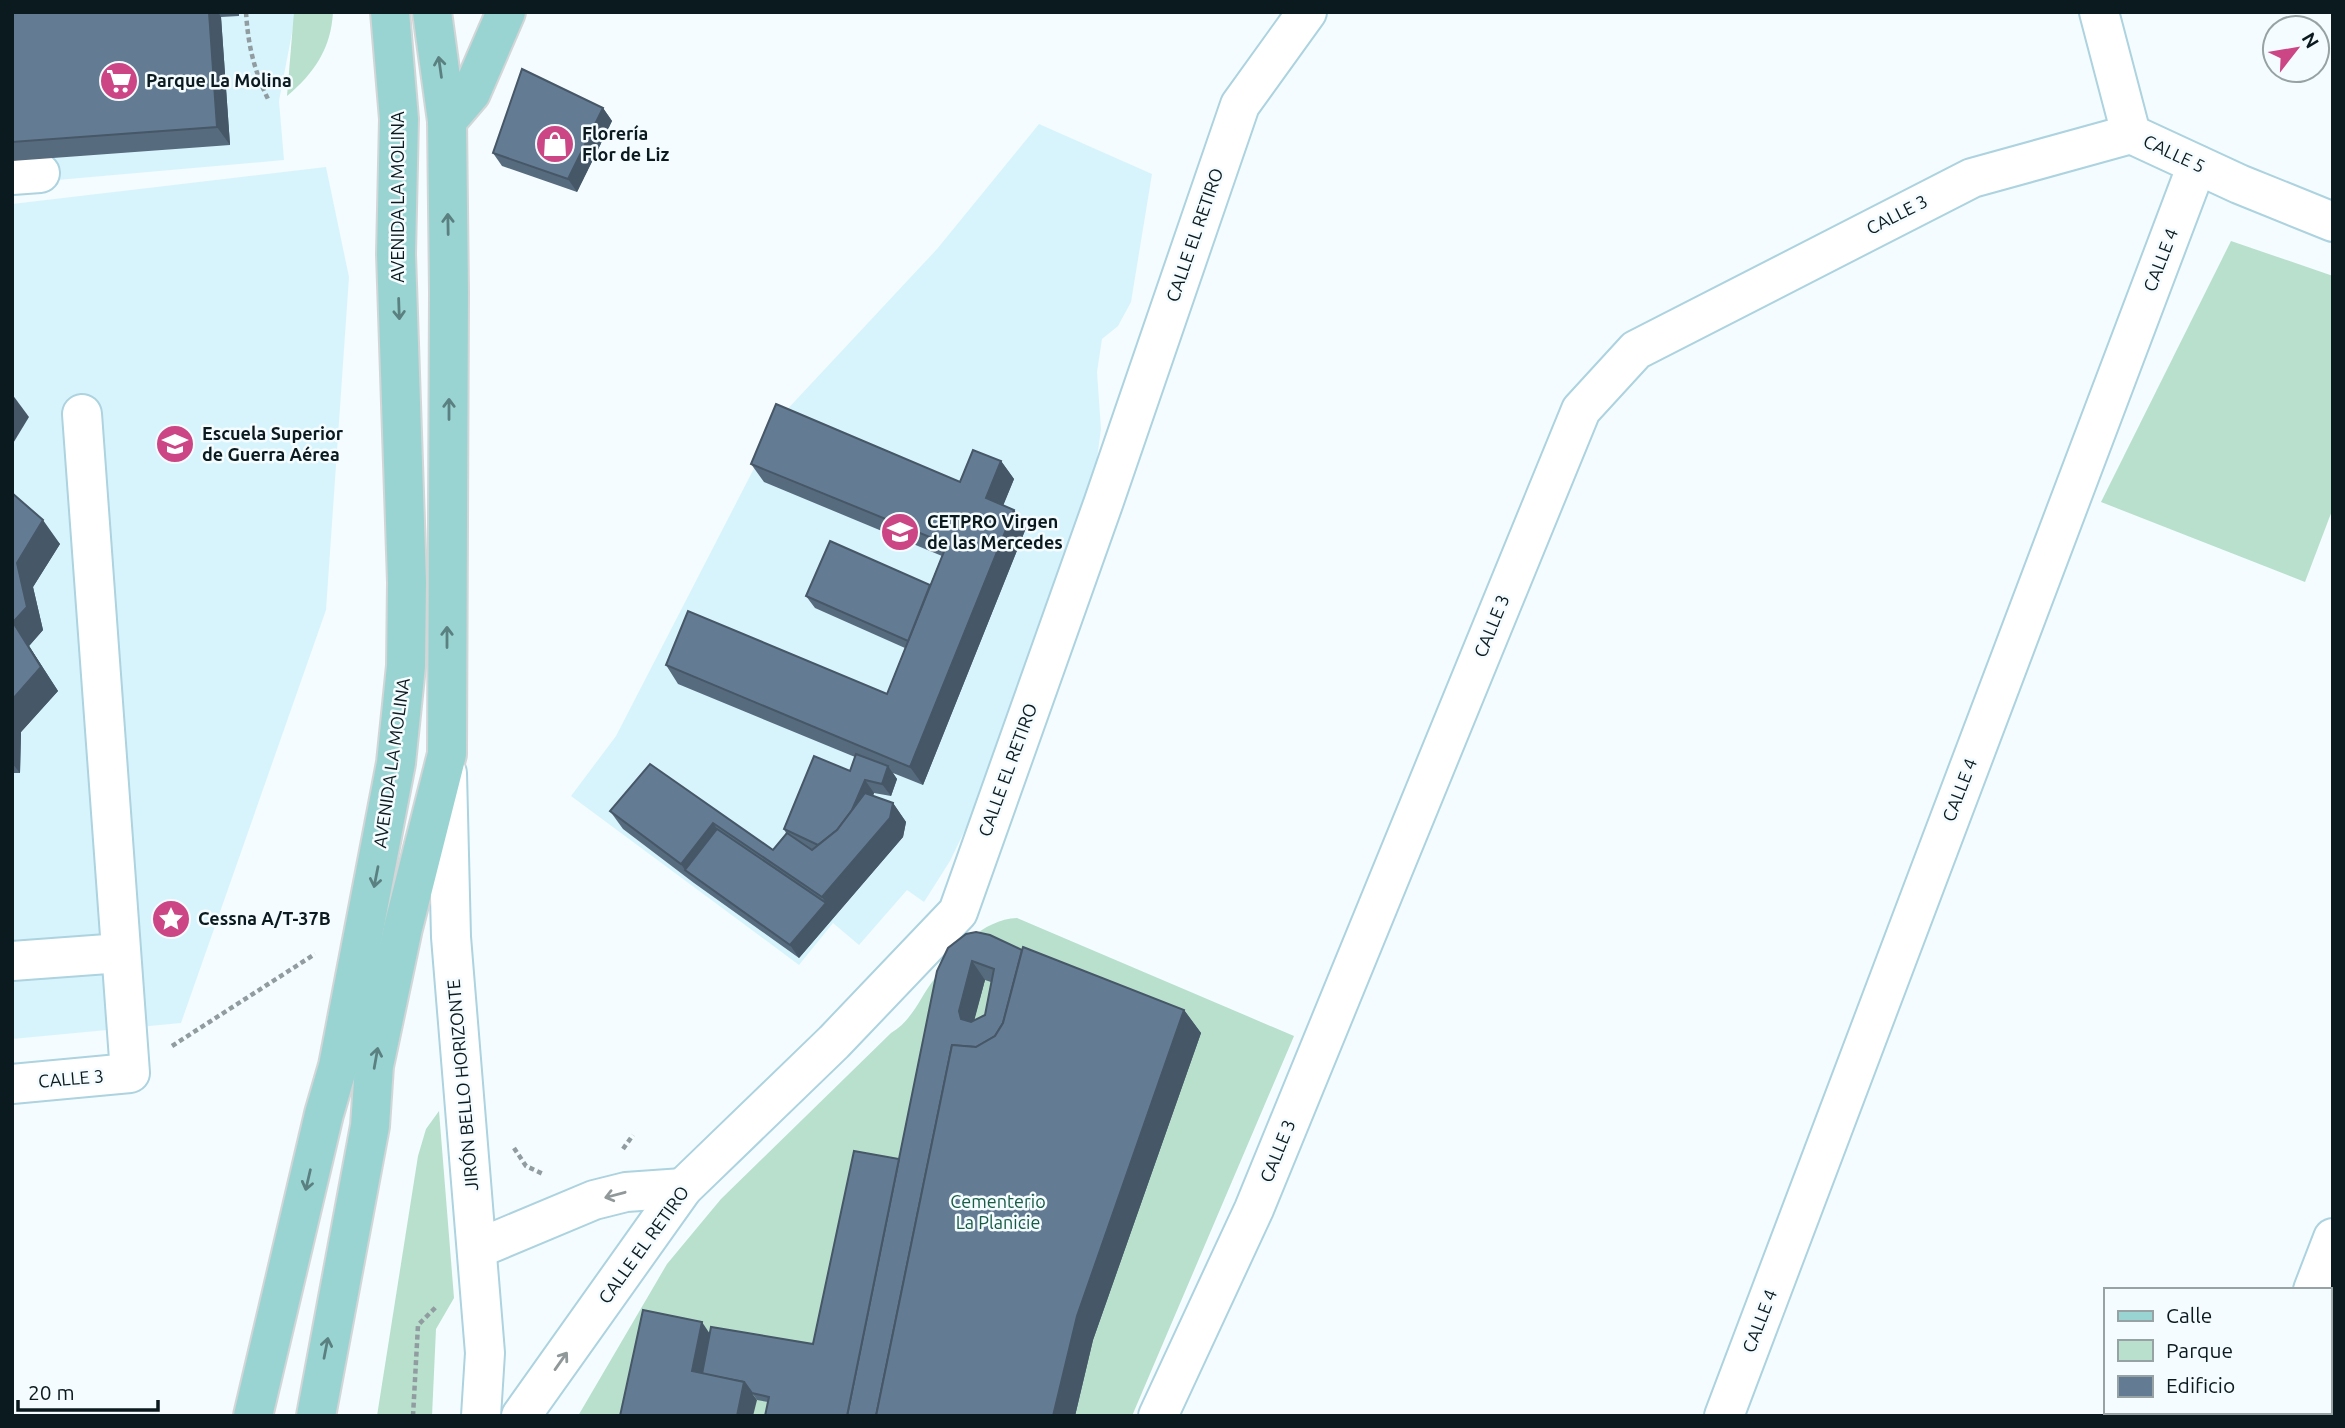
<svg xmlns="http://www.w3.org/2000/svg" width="2345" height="1428" font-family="Ubuntu,sans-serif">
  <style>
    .built { fill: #d7f4fd }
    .green { fill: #b8e0cd }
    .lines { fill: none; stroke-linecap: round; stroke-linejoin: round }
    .minor-casing { stroke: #acd3df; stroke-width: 42 }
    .major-casing { stroke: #d3d6d7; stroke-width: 42 }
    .path { stroke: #919ca0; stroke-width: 4.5; stroke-dasharray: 5 3.5; stroke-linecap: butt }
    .minor { stroke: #fff; stroke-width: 38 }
    .major { stroke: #9ad4d2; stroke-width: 38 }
    .wall { fill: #566b7e; fill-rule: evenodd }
    .shaded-wall { fill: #465767 }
    .building { fill: #647c93; stroke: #465767; stroke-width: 2; fill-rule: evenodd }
    .oneway { stroke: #5a8081 }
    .oneway2 { stroke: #91989a }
    .labels { text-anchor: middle; stroke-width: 5; stroke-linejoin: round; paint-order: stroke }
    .poi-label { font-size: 18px; font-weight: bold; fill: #0b1a1f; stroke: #f4fcff; text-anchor: start }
    .street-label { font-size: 18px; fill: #0b1a1f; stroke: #f4fcff }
    .park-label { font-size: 18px; fill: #175b43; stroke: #f4fcff }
  </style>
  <rect width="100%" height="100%" fill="#f4fcff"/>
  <g class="built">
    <path d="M12 12H296L279 101 284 160 12 184Z"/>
    <path d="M1039 124 1152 174 1131 302 1118 326 1102 339 1097 372 1101 429 1094 481 979 801 950 861 924 902 907 890 859 945 833 923 799 965 571 796 616 736 781 416 937 249Z"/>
    <path d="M326 167 349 277 326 610 181 1023 12 1039V204Z"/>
  </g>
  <g class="green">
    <path d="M294 12H333C331 49 314 73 287 96Z"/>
    <path d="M2231 241 2333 276V508L2305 582 2101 502Z"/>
    <path d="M1017 918 1294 1036 1132 1416H578L667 1264 721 1199 891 1033C913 1020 920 997 935 978 954 952 983 919 1017 918Z"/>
    <path d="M439 1111 454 1298 436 1329 432 1416H377L418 1156 426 1129Z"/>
  </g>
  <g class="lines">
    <defs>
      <g id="minor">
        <path d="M2099 12 2131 134"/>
        <path d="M2131 134 2239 184 2333 222"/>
        <path d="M12 175 40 173"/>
        <path d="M447 773 451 937 485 1353 481 1416"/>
        <path d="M12 961 121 953"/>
        <path d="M12 1084 130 1073 82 414"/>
        <path d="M477 1249 594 1200 626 1192 683 1188"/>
        <path d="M2313 1290 2333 1238"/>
        <path d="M521 1416 683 1188 834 1042 958 912 1103 504 1240 105 1307 12"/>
        <path d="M1158 1416 1254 1209 1581 410 1636 350 1972 178 2131 134"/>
        <path d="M1724 1416 2197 165"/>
        <path d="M2266 1416 2267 1412"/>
      </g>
      <g id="major">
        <path d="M432 12 447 121"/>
        <path d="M253 1416 324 1114 338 1066 396 763 406 666 407 582 396 254 399 119 390 12"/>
        <path d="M316 1416 370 1126 374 1066 403 928 447 754 449 292 447 121 471 93 506 12"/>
      </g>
    </defs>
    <use href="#minor" class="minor-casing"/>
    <use href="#major" class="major-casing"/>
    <g class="path">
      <path d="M246 12C248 45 254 71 269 101"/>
      <path d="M172 1046 315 954"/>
      <path d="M514 1148 526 1166 543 1174"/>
      <path d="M623 1149 633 1135"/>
      <path d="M413 1416 418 1325 437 1306"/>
    </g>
    <use href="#minor" class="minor"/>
    <use href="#major" class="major"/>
  </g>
  <g class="wall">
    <path d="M12 12H239V16L221 17 230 145 12 161Z"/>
    <path d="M603 108 612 121 577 192 502 166 493 153Z"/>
    <path d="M1001 461 1014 479 1003 505 1014 510 1026 528 923 785 893 773 897 779 891 796 874 793 873 796 893 803 906 822 903 837 799 958 694 883 623 829 610 811 650 764 773 850 786 833 784 829 850 771 855 757 678 684 666 665 887 694 905 648 815 608 806 596 930 585 942 556 764 482 751 464 960 482Z"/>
    <path d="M12 493 60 544 33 587 43 630 29 646 58 691 21 732 20 773H12Z"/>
    <path d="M948 948 1022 950 1184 1010 1201 1033 1093 1340 1075 1416H765L768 1402 757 1400 710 1334 813 1344 899 1159ZM985 980 991 982 985 1015 974 1020Z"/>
  </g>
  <g class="shaded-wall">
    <path d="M209 12H218L221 17 230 145 217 127Z"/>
    <path d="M603 108 612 121 577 192 568 179Z"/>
    <path d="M12 394 29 417 12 445Z"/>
    <path d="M1001 461 1014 479 999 516 986 498Z"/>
    <path d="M1014 510 1026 528 923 785 910 767Z"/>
    <path d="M43 520 60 544 33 587 43 630 29 646 58 691 21 732 20 773 12 763 13 622 17 563Z"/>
    <path d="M888 766 897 779 891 796 882 784Z"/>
    <path d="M865 780 874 793 850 849 841 836Z"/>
    <path d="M893 803 906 822 903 837 799 958 790 945 826 903 822 897Z"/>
    <path d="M713 823 726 842 685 870 681 864Z"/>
    <path d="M972 961 985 980 972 1029 961 1019 959 1011Z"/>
    <path d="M1184 1010 1201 1033 1093 1340 1075 1416H1053L1077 1316Z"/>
    <path d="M702 1322 714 1340 706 1384 692 1371Z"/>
    <path d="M744 1382 757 1400 753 1416H737Z"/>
  </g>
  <g class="building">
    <path d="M12 12H209L217 127 12 142Z"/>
    <path d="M522 69 603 108 568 179 493 153Z"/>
    <path d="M776 404 960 482 973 450 1001 461 986 498 1014 510 910 767 666 665 688 611 887 694 947 544 751 464Z"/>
    <path d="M12 493 43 520 17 563 27 607 13 622 41 667 12 700Z"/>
    <path d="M830 541 930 585 908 641 806 596Z"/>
    <path d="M856 754 888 766 882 784 865 780 852 810 837 830 818 845 784 829 814 756 850 771Z"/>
    <path d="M650 764 773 850 787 833 812 850 837 830 865 793 893 803 890 818 822 897 713 823 681 864 610 811Z"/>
    <path d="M717 829 826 903 790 945 685 870Z"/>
    <path d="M976 932 990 935 1022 950 1003 1023 995 1036 976 1047 952 1045 876 1416H847L937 971 948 948 966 934ZM972 961 994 969 985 1015 971 1022 961 1019 959 1011Z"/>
    <path d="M1023 947 1184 1010 1077 1316 1053 1416H876L952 1045 976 1047 995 1036 1003 1023Z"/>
    <path d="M854 1151 899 1159 847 1416H765L769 1397 752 1393 744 1382 702 1374 711 1327 813 1344Z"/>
    <path d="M643 1310 702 1322 692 1371 744 1382 737 1416H620Z"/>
  </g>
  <defs><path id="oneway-shaft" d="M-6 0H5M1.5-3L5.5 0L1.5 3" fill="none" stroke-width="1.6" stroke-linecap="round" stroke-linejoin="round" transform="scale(1.75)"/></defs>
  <g class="oneway">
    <use href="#oneway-shaft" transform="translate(440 67) rotate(-98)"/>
    <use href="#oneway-shaft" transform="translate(448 224) rotate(-91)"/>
    <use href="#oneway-shaft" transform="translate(399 309) rotate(88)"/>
    <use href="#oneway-shaft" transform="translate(449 409) rotate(-90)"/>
    <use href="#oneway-shaft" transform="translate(447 637) rotate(-90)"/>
    <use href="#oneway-shaft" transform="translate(376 877) rotate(101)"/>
    <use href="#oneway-shaft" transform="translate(376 1058) rotate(-80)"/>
    <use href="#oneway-shaft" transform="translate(308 1180) rotate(103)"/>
    <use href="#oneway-shaft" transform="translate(326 1348) rotate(-79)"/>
  </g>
  <g class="oneway2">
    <use href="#oneway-shaft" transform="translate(615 1195) rotate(165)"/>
    <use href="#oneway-shaft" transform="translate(561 1361) rotate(-55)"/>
  </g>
  <defs>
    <symbol id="supermarket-disc" viewBox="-11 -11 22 22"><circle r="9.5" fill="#cc4584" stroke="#f4fcff"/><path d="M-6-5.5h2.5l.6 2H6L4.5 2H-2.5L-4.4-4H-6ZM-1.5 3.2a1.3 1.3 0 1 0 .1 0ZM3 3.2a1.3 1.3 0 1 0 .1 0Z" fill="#fff"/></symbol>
    <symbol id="shop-disc" viewBox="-11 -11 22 22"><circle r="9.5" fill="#cc4584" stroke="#f4fcff"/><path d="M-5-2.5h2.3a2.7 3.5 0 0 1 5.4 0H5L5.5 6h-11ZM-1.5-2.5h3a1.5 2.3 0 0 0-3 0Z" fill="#fff"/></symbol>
    <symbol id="university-disc" viewBox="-11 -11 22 22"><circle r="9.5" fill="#cc4584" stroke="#f4fcff"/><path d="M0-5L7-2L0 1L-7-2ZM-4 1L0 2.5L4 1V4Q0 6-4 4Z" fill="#fff"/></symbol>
    <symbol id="school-disc" viewBox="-11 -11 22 22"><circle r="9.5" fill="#cc4584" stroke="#f4fcff"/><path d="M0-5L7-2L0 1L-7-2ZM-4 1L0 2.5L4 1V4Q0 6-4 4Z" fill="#fff"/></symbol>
    <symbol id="sight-disc" viewBox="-11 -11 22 22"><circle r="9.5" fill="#cc4584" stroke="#f4fcff"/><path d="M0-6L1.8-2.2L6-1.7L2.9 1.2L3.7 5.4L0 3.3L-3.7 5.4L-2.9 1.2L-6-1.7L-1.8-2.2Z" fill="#fff"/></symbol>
  </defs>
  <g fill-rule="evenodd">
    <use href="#supermarket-disc" x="97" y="59" width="44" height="44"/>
    <use href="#shop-disc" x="533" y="122" width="44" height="44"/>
    <use href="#university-disc" x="153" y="422" width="44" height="44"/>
    <use href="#school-disc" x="878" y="510" width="44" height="44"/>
    <use href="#sight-disc" x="149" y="897" width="44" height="44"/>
  </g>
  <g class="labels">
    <g class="poi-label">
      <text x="146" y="87">Parque La Molina</text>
      <text x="582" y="140">Florería<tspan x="582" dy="21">Flor de Liz</tspan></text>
      <text x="202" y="440">Escuela Superior<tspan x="202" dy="21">de Guerra Aérea</tspan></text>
      <text x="927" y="528">CETPRO Virgen<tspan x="927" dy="21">de las Mercedes</tspan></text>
      <text x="198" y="925">Cessna A/T-37B</text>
    </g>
    <g class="street-label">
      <text transform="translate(2174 154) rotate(25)" y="6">CALLE 5</text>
      <text transform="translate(398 197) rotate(-90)" y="6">AVENIDA LA MOLINA</text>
      <text transform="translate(1897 215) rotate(-27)" y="6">CALLE 3</text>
      <text transform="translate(1195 235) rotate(-71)" y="6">CALLE EL RETIRO</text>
      <text transform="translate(2161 260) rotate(-69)" y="6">CALLE 4</text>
      <text transform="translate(1492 626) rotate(-68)" y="6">CALLE 3</text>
      <text transform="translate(392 763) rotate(-82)" y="6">AVENIDA LA MOLINA</text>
      <text transform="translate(1008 770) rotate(-70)" y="6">CALLE EL RETIRO</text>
      <text transform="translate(1960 790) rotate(-69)" y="6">CALLE 4</text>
      <text transform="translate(71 1079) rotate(-5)" y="6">CALLE 3</text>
      <text transform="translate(463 1085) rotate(-95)" y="6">JIRÓN BELLO HORIZONTE</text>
      <text transform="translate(1278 1151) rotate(-68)" y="6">CALLE 3</text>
      <text transform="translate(644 1245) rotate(-54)" y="6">CALLE EL RETIRO</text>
      <text transform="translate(1760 1321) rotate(-69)" y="6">CALLE 4</text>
    </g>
    <g class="park-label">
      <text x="998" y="1208">Cementerio<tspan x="998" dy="21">La Planicie</tspan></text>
    </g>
  </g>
  <rect width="2345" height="1428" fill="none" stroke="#0b1a1f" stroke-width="28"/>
  <rect x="2104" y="1288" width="228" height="126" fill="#f4fcff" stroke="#97a2a5" stroke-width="2"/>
  <rect x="2118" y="1311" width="35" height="10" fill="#9ad4d2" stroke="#97a2a5" stroke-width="2"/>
  <text x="2166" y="1323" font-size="21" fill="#0b1a1f">Calle</text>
  <rect x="2118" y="1340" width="35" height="21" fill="#b8e0cd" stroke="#97a2a5" stroke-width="2"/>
  <text x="2166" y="1358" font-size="21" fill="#0b1a1f">Parque</text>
  <rect x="2118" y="1376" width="35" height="21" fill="#647c93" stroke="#97a2a5" stroke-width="2"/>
  <text x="2166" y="1393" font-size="21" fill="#0b1a1f">Edificio</text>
  <g transform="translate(2296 49) rotate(59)"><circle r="33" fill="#f4fcff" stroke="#97a2a5" stroke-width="2"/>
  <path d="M0-5L12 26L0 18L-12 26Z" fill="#cc4584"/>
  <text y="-10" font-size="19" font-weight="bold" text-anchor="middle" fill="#0b1a1f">N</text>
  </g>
  <path d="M18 1400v10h140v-10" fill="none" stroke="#0b1a1f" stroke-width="3.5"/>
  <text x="28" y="1400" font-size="21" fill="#0b1a1f" stroke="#f4fcff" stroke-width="5" paint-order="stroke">20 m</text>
</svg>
